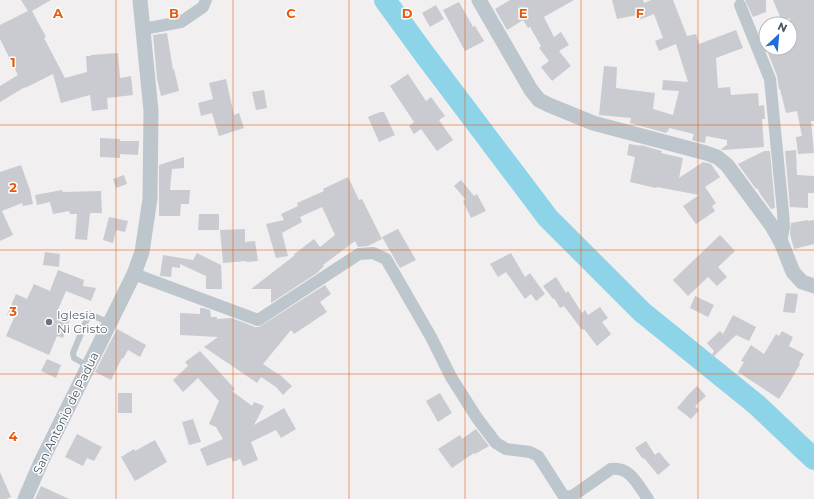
<svg xmlns="http://www.w3.org/2000/svg" width="814" height="499" font-family="Montserrat,sans-serif">
  <style>
    .lines { fill: none; stroke-linecap: round; stroke-linejoin: round }
    .river { stroke: #8dd4e9; stroke-width: 22 }
    .building { fill: #c9cbd1 }
    .service { stroke: #bdc6cd; stroke-width: 6 }
    .minor { stroke: #bdc6cd; stroke-width: 12 }
    .tertiary { stroke: #bdc6cd; stroke-width: 15 }
    .grid { fill: none; stroke: #e8590c; stroke-width: 1; stroke-opacity: 0.55 }
    .worship-dot { fill: #6b7280; stroke: #fff; stroke-width: 1.5 }
    .labels { text-anchor: middle; stroke-width: 3; stroke-linejoin: round; paint-order: stroke }
    .worship-label { font-size: 12px; fill: #5b616d; stroke: #fff; text-anchor: start }
    .street-label { font-size: 12px; fill: #47525c; stroke: #fff }
    .grid-label { font-size: 13px; text-anchor: middle; font-weight: bold; fill: #e8590c; stroke: #fff; stroke-width: 3; stroke-linejoin: round; paint-order: stroke }
  </style>
  <rect width="100%" height="100%" fill="#f1efef"/>
  <g class="lines">
    <path class="river" d="M385 0 425 55 548 218 642 312 757 405 814 459"/>
  </g>
  <g class="building">
    <path d="M21 0H51L32 11 46 37 44 38 65 78 87 72 86 56H91V55L118 53 120 78 131 76 133 95 107 98 108 109 92 111 90 95 61 103 53 74 25 88V87L0 102V86L18 75 0 39V25L28 11Z"/>
    <path d="M510 0H574L544 17 554 37 561 32 569 45 559 51 571 66 552 81 541 67 549 61 539 48 541 46 530 27 528 28 523 20 507 30 495 9Z"/>
    <path d="M612 0H643L644 3 651 0H673L687 36 696 34 699 44 736 30 743 48 716 58 718 88 730 87 731 95 758 93 759 106 764 105 765 119H762L764 147 723 150 721 149 727 145V140L706 136 705 143 695 141 692 140 694 134 669 128 668 132 667 131 666 133 630 123 631 118 599 115 604 66 617 67 616 88 655 93 653 109 673 115 679 91 662 90 663 80 688 82 676 44 659 51 655 41 663 38 654 14 639 20 637 15 617 19Z"/>
    <path d="M745 0H766V12L753 17Z"/>
    <path d="M773 0H814V121H811L814 153 798 154 796 137 802 136 797 111 786 113 780 89H779L777 76 766 48H790V18L782 21Z"/>
    <path d="M459 2 473 27 475 26 484 41 465 51 443 10Z"/>
    <path d="M436 5 444 19 430 27 422 13Z"/>
    <path d="M167 33 173 70 174 69 179 91 161 96 157 79 153 35Z"/>
    <path d="M408 74 426 101 431 97 445 116 439 120 453 140 437 151 421 129 414 134 409 126 414 122 390 86Z"/>
    <path d="M226 79 234 115 239 113 244 128 219 136 212 113 201 116 198 103 213 99 209 83Z"/>
    <path d="M264 90 267 108 256 110 252 92Z"/>
    <path d="M380 112H384L395 135 379 142 368 117Z"/>
    <path d="M100 138 120 139V141H139L138 155 120 154V158L100 157Z"/>
    <path d="M629 144 641 146V145L662 151 661 153 683 158 679 178 703 162 711 164 720 177 705 187 716 203 712 206 715 211 696 224 683 206 699 195 657 187 656 188 630 182 635 157 627 155Z"/>
    <path d="M796 150 797 175 814 176V193H808V208L790 207 785 151Z"/>
    <path d="M764 151H770L775 208 771 209 761 195 757 188 756 189 738 164Z"/>
    <path d="M184 157V168L172 169 170 190H190L189 204H181L180 216H159V165Z"/>
    <path d="M21 165 30 190 33 204 23 206 22 203 2 211 13 235 0 241V172Z"/>
    <path d="M124 175 127 184 116 188 113 179Z"/>
    <path d="M348 177 359 200 362 199 382 239 368 246 358 247 355 241 323 265 324 266 317 273 271 303V289H251L295 255H293L314 239 320 247 335 235 322 207 300 217 302 222 282 233 288 256 276 258 266 224 284 220 281 214 298 206 297 203 324 191 323 189Z"/>
    <path d="M461 180 474 196 477 194 486 211 471 218 463 201 466 200 454 186Z"/>
    <path d="M62 190 63 192 101 191 102 213H90L87 240 75 239 77 214H70L69 211 53 214 50 202 37 205 35 195Z"/>
    <path d="M199 214H219V230H198Z"/>
    <path d="M109 217 128 221 125 232 116 230 113 243 103 240Z"/>
    <path d="M808 220V221L814 220V244L794 249 790 234 791 223Z"/>
    <path d="M245 229V242L255 241 258 261 246 262V261L223 263 220 230Z"/>
    <path d="M398 229 416 260 400 268 382 237Z"/>
    <path d="M720 235 735 251 718 267 727 277 717 286 708 277 688 296 673 280Z"/>
    <path d="M45 252 60 254 59 267 43 265Z"/>
    <path d="M197 253 221 265 222 289H206V276L180 264V268L172 267 171 277 160 276 163 255 193 260Z"/>
    <path d="M511 253 525 277 530 273 545 294 536 301 531 294 525 299 506 272 498 277 490 264Z"/>
    <path d="M58 270 84 280 83 286 96 288 91 301 66 291 57 312 71 317 63 338 57 336 49 355 6 336 14 318 7 315 16 294 27 299 34 284 50 291Z"/>
    <path d="M556 277 566 293 568 291 582 313 585 310 588 315 600 307 608 318 602 322 611 334 597 346 584 329 582 330 564 306 560 308 554 298 553 299 543 286Z"/>
    <path d="M325 285 331 294 320 302 327 312 294 334 291 330 263 364 278 374V373L292 386 283 395 276 387 261 377 257 383 204 347 218 337 180 335V313L200 314V308H203L210 310 211 317H217V319L232 318 255 327H259Z"/>
    <path d="M786 293 798 294 795 313 783 312Z"/>
    <path d="M695 296 714 305 708 317 690 308Z"/>
    <path d="M733 315 756 327 749 341 736 335 713 357 711 356 714 351 707 343 720 331 723 334Z"/>
    <path d="M117 329 146 345 140 357 128 350 123 359 122 358 111 380 95 372Z"/>
    <path d="M782 331 793 337 789 346 804 354 799 363 800 364 791 380 779 399 738 372 744 362 741 361 751 345 764 354 776 334 779 336Z"/>
    <path d="M200 351 235 389 232 391 252 406 254 402 264 406 254 425 284 408 296 429 281 438 276 430 251 442 258 460 243 466 240 459 233 462 231 457 207 466 200 449 223 439 216 427 209 424 219 401 198 378 183 392 173 380 188 366 185 362Z"/>
    <path d="M47 359 61 365 56 378 41 371Z"/>
    <path d="M697 386 706 396 695 406 699 410 691 419 677 408 689 394Z"/>
    <rect x="118" y="393" width="14" height="20"/>
    <path d="M440 393 452 413 438 422 426 401Z"/>
    <path d="M193 419 201 442 189 445 182 422Z"/>
    <path d="M476 429 489 446 475 454 474 453 452 468 438 449 460 435 462 439Z"/>
    <path d="M77 434 102 447 94 461 87 458 83 466 65 457Z"/>
    <path d="M155 440 167 462 135 481 121 457 134 449 135 451Z"/>
    <path d="M646 441 655 455 659 452 670 465 658 475 644 458 643 459 635 448Z"/>
    <path d="M0 472 11 497 6 499H0Z"/>
    <path d="M41 486 69 499H35Z"/>
  </g>
  <g class="lines">
    <path class="service" d="M88 366 74 358 73 353 89 314 110 323"/>
    <g class="minor">
      <path d="M740 5 770 79 783 212 784 227 781 242"/>
      <path d="M143 29 181 22 203 7 206 0"/>
      <path d="M134 274 258 320 359 254 373 253 386 259 431 337 451 377 477 418 496 443 506 449 530 452 538 456 563 495 568 497 574 495 611 469C630 466 638 485 648 499"/>
    </g>
    <g class="tertiary">
      <path d="M479 0 531 90 539 100 549 105 593 123 706 153 717 157 727 165 772 226 781 242 793 272 802 282 814 286"/>
      <path d="M25 499 41 462 134 274 142 252 150 199 151 111 140 0"/>
    </g>
  </g>
  <path class="grid" d="M116 0V499M233 0V499M349 0V499M465 0V499M581 0V499M698 0V499M0 125H814M0 250H814M0 374H814"/>
  <circle class="worship-dot" cx="49" cy="322" r="4"/>
  <g class="labels">
    <g class="worship-label">
      <text x="57" y="319">Iglesia<tspan x="57" dy="14">Ni Cristo</tspan></text>
    </g>
    <g class="street-label">
      <text transform="translate(66 413) rotate(-64)" y="4">San Antonio de Padua</text>
    </g>
  </g>
  <g class="grid-label">
    <text x="58" y="18">A</text>
    <text x="174" y="18">B</text>
    <text x="291" y="18">C</text>
    <text x="407" y="18">D</text>
    <text x="523" y="18">E</text>
    <text x="640" y="18">F</text>
    <text x="13" y="67">1</text>
    <text x="13" y="192">2</text>
    <text x="13" y="316">3</text>
    <text x="13" y="441">4</text>
  </g>
  <g transform="translate(778 36) rotate(26)"><circle r="19" fill="#ffffff" stroke="#b5babe"/>
  <path d="M0-3L7 15L0 10L-7 15Z" fill="#1f6cdb"/>
  <text y="-6" font-size="11" font-weight="bold" text-anchor="middle" fill="#47525c">N</text>
  </g>
</svg>
